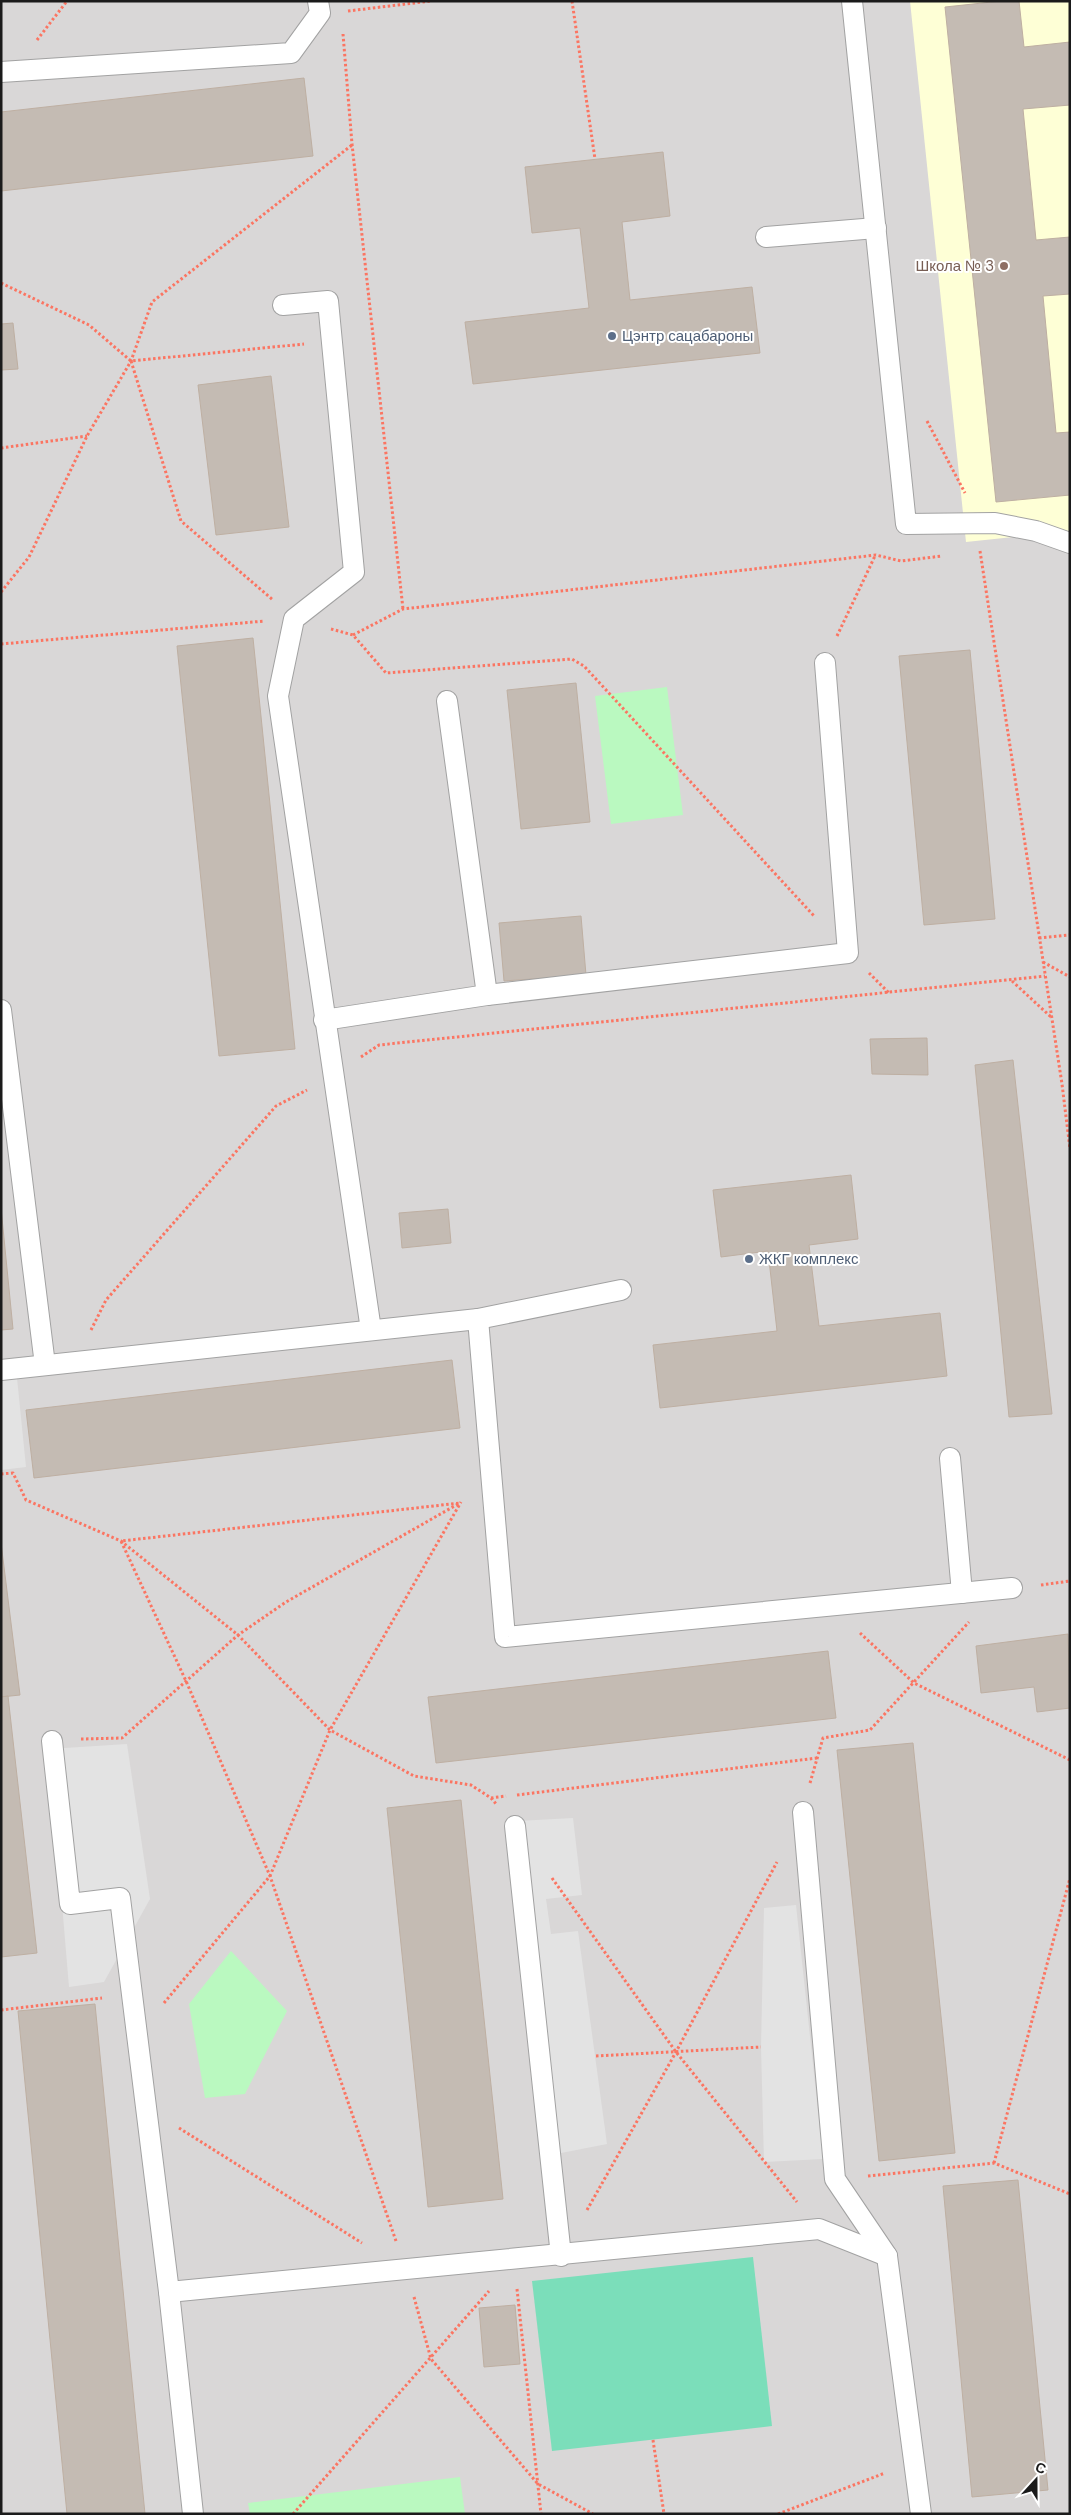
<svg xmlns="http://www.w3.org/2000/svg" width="1071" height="2515" font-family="'DM Sans',sans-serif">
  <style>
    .residential { fill: #d9d7d7 }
    .education { fill: #feffd6 }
    .park { fill: #baf9c0 }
    .pitch { fill: #7bdeba }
    .parking { fill: #e3e3e3 }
    .building { fill: #c4bbb3; stroke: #beafa2 }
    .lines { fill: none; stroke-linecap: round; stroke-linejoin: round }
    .service-casing { stroke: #a2a2a2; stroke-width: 22 }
    .path { stroke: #fb7562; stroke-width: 3; stroke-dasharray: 2.5 2.5; stroke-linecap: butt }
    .service { stroke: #fff; stroke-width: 20 }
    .education-dot { fill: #8d6e63; stroke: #fff; stroke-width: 2 }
    .service-dot { fill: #5c6f8a; stroke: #fff; stroke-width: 2 }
    .labels { text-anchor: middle; stroke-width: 4; stroke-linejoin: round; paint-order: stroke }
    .education-label { font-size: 15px; fill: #785e54; stroke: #fff; text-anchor: end }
    .service-label { font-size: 15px; fill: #4e5e75; stroke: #fff; text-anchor: start }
  </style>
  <rect width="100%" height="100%" fill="#ede8df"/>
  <rect class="residential" x="1" y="1" width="1069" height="2513"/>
  <path class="education" d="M910 1H1070V531L966 542Z"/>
  <g class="park">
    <path d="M667 687 683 815 611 824 595 696Z"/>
    <path d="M231 1951 287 2011 245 2094 205 2098 189 2004Z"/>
    <path d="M460 2477 465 2514H250L248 2503Z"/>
  </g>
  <path class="pitch" d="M753 2257 772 2426 552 2451 532 2281Z"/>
  <g class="parking">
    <path d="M17 1378 26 1467 1 1470V1379Z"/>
    <path d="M127 1744 150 1899 104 1982 69 1987 49 1749Z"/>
    <path d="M573 1818 582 1895 546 1899 551 1934 578 1931 607 2144 556 2154 518 1821Z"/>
    <path d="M796 1905 823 2159 764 2162 761 2047 764 1908Z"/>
  </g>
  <g class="building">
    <path d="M1001 1H1019L1024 47 1070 42V105L1023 109 1036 240 1070 237V294L1043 296 1056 433 1070 432V495L996 502 945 7Z"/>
    <path d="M304 78 313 156 1 191V112Z"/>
    <path d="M663 152 670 216 622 222 630 300 752 287 760 353 473 384 465 322 589 308 580 228 532 233 525 167Z"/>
    <path d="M13 323 18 369 1 370V324Z"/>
    <path d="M271 376 289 527 216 535 198 385Z"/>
    <path d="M253 638 295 1049 219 1056 177 646Z"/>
    <path d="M970 650 995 919 924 925 899 656Z"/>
    <path d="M576 683 590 822 521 829 507 690Z"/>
    <path d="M581 916 586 975 504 981 499 923Z"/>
    <path d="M927 1038 928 1075 872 1074 870 1039Z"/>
    <path d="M1013 1060 1052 1414 1009 1417 975 1065Z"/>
    <path d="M851 1175 858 1239 809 1245 819 1326 940 1313 947 1376 660 1408 653 1345 777 1331 768 1251 721 1257 713 1190Z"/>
    <path d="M1 1208 13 1329 1 1330Z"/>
    <path d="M448 1209 451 1243 402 1248 399 1213Z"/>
    <path d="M452 1360 460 1428 34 1478 26 1410Z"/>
    <path d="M1 1543 20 1695 1 1697Z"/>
    <path d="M1068 1634 1070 1708 1037 1712 1034 1687 981 1693 976 1646Z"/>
    <path d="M828 1651 836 1718 436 1763 428 1697Z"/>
    <path d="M8 1696 37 1953 1 1957V1697Z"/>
    <path d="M913 1743 955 2153 879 2161 837 1750Z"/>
    <path d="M461 1800 503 2199 428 2207 387 1808Z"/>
    <path d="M95 2004 145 2514H67L18 2011Z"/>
    <path d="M1018 2180 1048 2490 972 2497 943 2186Z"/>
    <path d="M515 2305 520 2364 484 2367 479 2308Z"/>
  </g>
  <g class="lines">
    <defs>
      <g id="service">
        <path d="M852 1 906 524 995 523 1036 531 1070 543"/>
        <path d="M1 72 291 53 320 13 318 1"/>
        <path d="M766 237 876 228"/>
        <path d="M283 305 328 301 354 572 294 619 278 696 371 1330"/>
        <path d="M447 701 487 995"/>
        <path d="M1 1010 45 1365"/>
        <path d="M324 1020 487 995 848 953 825 663"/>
        <path d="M478 1319 505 1637 1012 1588"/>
        <path d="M1 1370 478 1319 621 1290"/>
        <path d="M950 1458 962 1593"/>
        <path d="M52 1741 70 1904 120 1898 169 2292 193 2514"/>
        <path d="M803 1812 835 2179 887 2256 921 2514"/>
        <path d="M515 1826 561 2256"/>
        <path d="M169 2292 819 2229 887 2256"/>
      </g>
    </defs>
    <use href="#service" class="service-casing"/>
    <g class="path">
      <path d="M572 1 595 159"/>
      <path d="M348 11 431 1"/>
      <path d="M343 34 352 144 403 609"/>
      <path d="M37 40 67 1"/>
      <path d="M1 283 89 325 131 361 304 344"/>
      <path d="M131 361 181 521 273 600"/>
      <path d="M927 421 965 493"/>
      <path d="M1 448 87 436"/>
      <path d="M980 551 1062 1084 1070 1149"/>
      <path d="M1 592 29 557 87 436 131 361 152 302 352 145"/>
      <path d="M331 629 353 635 386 673 572 659 584 666 815 917"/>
      <path d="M353 635 403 609 876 555 901 561 942 556"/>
      <path d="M837 636 875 556"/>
      <path d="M1 644 265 621"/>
      <path d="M1039 938 1070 935"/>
      <path d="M1043 962 1070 977"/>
      <path d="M869 973 889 993"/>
      <path d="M1012 981 1051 1017"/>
      <path d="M361 1057 379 1045 1045 976"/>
      <path d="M91 1330 106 1300 276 1106 307 1090"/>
      <path d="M1 1474 13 1473 26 1500 121 1541 238 1635 330 1730 414 1776 471 1785 491 1798 497 1805"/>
      <path d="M1041 1585 1070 1581"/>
      <path d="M860 1633 914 1683 1070 1760"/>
      <path d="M81 1739 122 1738 238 1635 286 1602 458 1504"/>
      <path d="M810 1783 823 1738 870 1730 969 1622"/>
      <path d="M517 1795 817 1758"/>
      <path d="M491 1798 506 1796"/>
      <path d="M552 1878 676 2052 797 2202"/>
      <path d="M164 2003 270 1876 330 1730 461 1502"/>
      <path d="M1 2010 102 1998"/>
      <path d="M596 2056 761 2047"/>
      <path d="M179 2128 362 2243"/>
      <path d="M994 2163 1070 1878"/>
      <path d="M868 2176 994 2163 1070 2194"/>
      <path d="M587 2210 676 2052 777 1862"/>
      <path d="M396 2241 270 1876 186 1681 121 1541 460 1503"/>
      <path d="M517 2289 541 2514"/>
      <path d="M414 2297 431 2359 538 2484 593 2514"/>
      <path d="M653 2440 664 2514"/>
      <path d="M293 2514 489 2291"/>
      <path d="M778 2514 885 2473"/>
    </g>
    <use href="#service" class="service"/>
  </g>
  <circle class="education-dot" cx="1004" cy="266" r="5"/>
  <g class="service-dot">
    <circle cx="612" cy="336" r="5"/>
    <circle cx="749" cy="1259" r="5"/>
  </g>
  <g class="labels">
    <g class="education-label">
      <text x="994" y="271">Школа № 3</text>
    </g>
    <g class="service-label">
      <text x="622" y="341">Цэнтр сацабароны</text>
      <text x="759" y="1264">ЖКГ комплекс</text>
    </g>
  </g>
  <rect width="1071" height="2515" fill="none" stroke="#1b1b1b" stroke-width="5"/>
  <g transform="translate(1036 2480) rotate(21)" stroke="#ffffff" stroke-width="4" paint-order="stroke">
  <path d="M0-4L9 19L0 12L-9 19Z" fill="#1b1b1b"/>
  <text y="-8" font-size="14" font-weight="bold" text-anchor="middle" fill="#1b1b1b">С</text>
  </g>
</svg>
